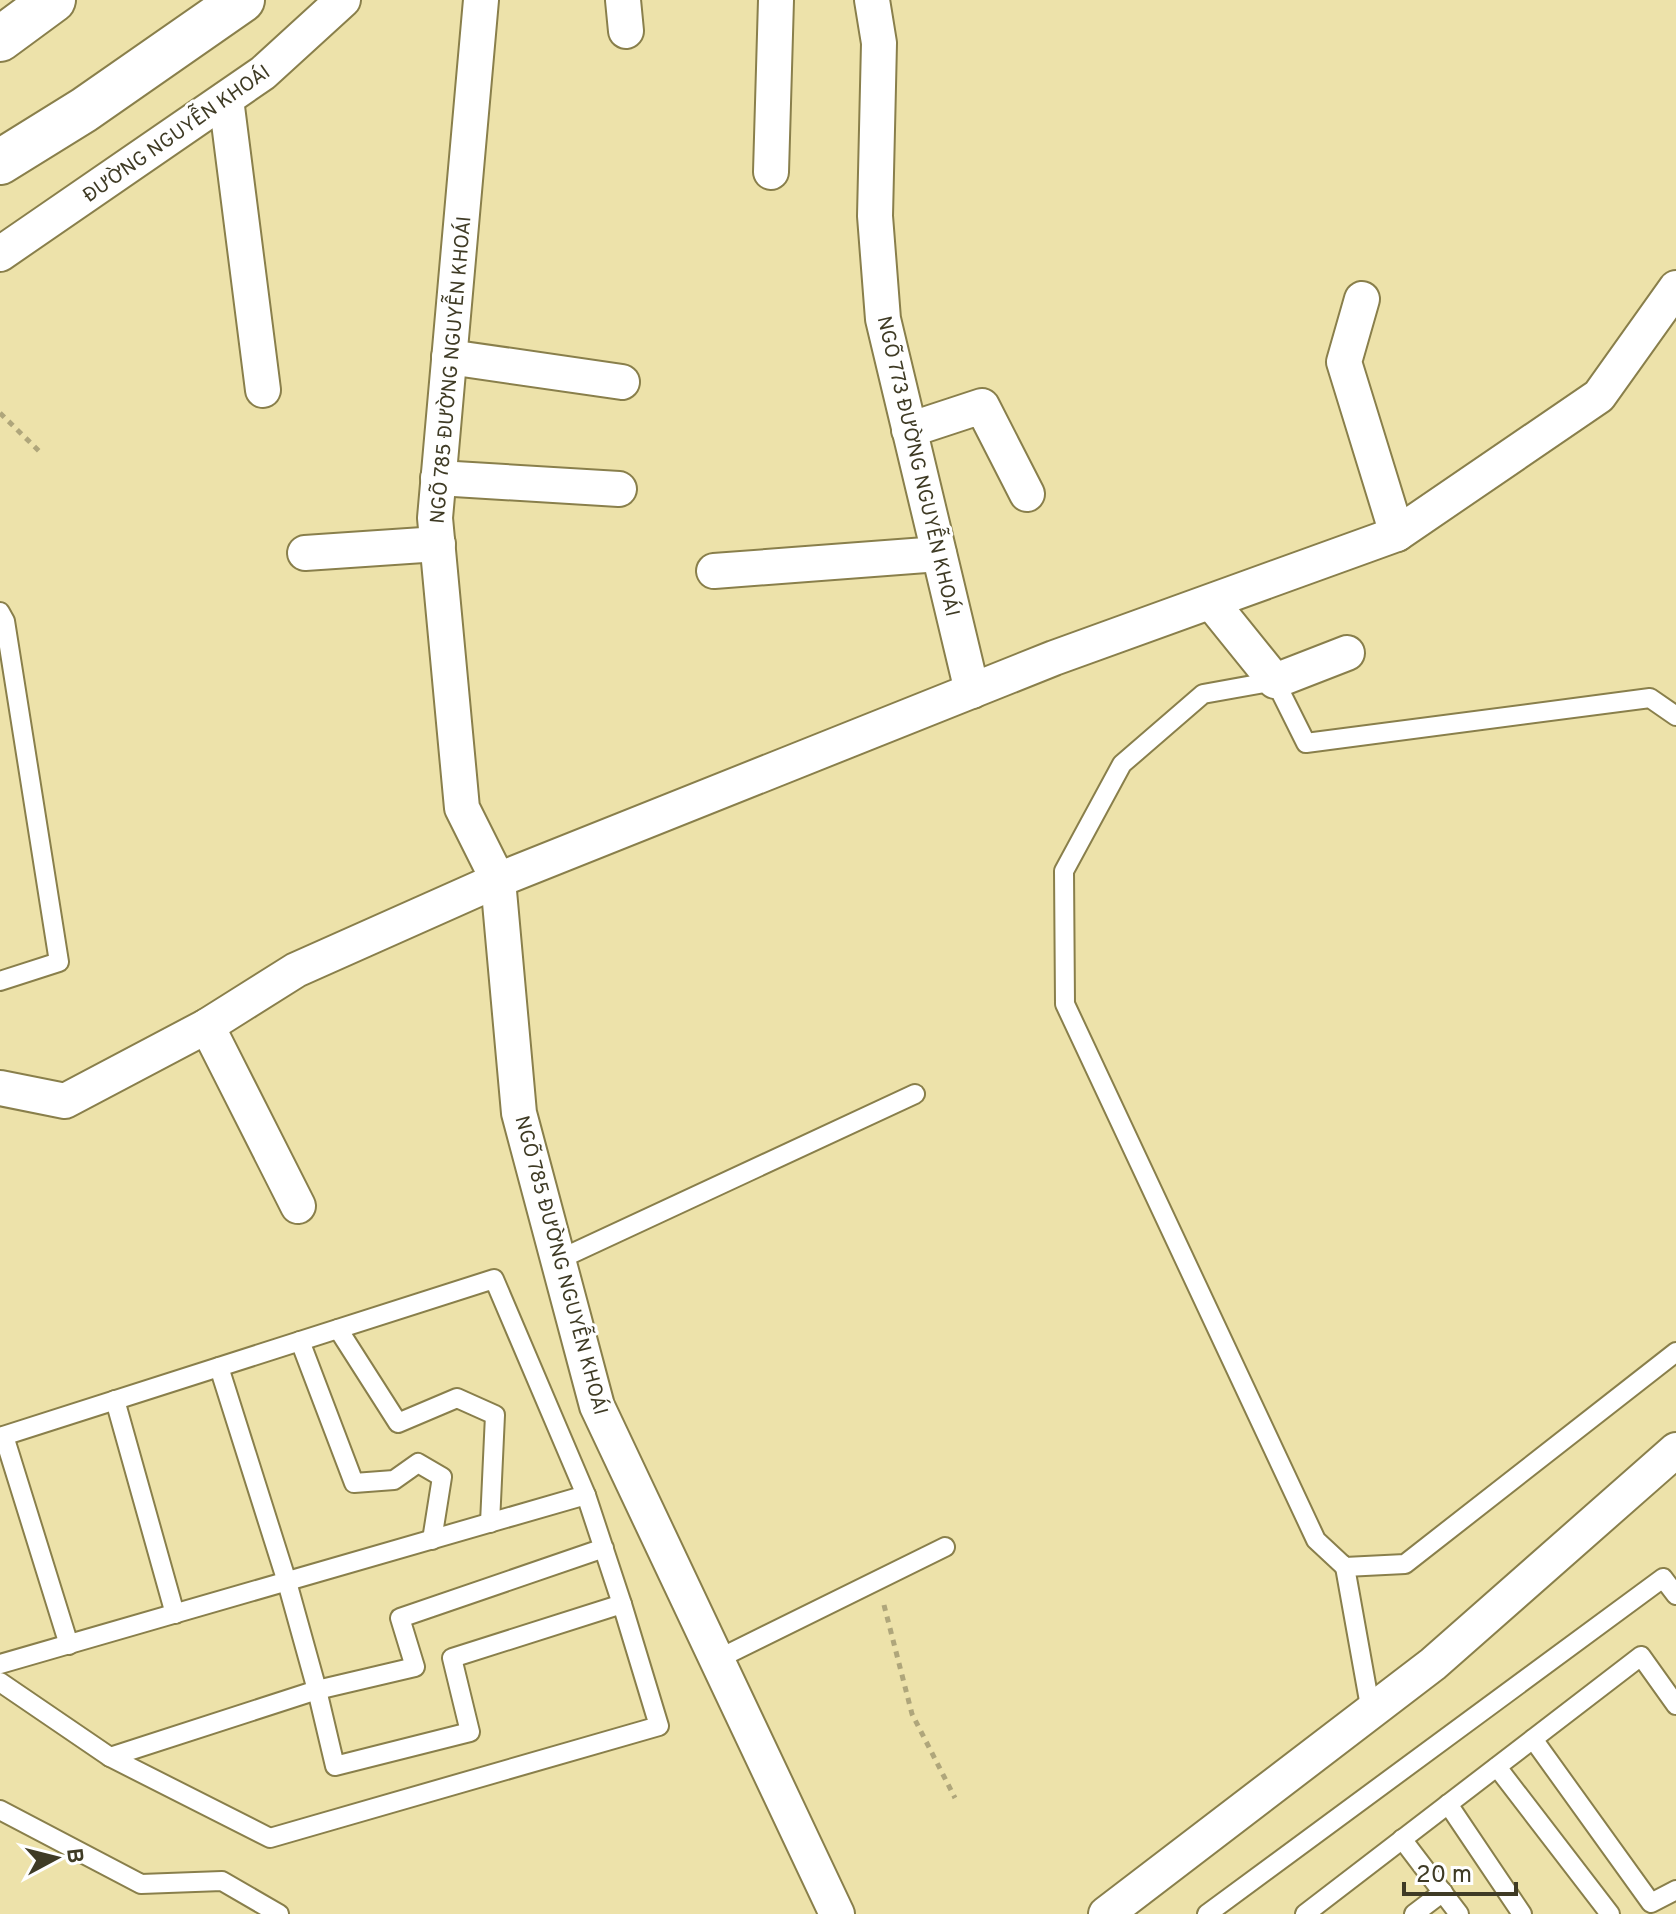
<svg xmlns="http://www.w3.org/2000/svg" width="1676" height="1914" font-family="Overpass,sans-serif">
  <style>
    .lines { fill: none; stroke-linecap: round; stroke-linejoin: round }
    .lane-casing { stroke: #897f4b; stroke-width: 22 }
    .street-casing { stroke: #897f4b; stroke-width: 38 }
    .secondary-casing { stroke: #897f4b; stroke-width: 48 }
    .primary-casing { stroke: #897f4b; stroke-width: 48 }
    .path { stroke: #afa67b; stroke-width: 5; stroke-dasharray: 6 6; stroke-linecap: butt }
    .lane { stroke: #fff; stroke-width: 18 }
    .street { stroke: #fff; stroke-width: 34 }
    .secondary { stroke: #fff; stroke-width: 44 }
    .primary { stroke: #fff; stroke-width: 44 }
    .labels { text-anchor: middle; stroke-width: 6; stroke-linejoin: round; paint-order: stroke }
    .street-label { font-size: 20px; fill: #3f3b25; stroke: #fff }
  </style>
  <rect width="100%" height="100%" fill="#ede2aa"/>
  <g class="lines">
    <defs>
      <g id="lane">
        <path d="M0 612 5 621 59 962 0 981"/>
        <path d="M1676 716 1650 698 1306 743 1275 681 1203 694 1122 764 1064 871 1065 1004 1316 1540 1345 1567 1405 1564 1676 1352"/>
        <path d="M558 1260 915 1094"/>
        <path d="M338 1329 398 1423 457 1398 495 1415 490 1523"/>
        <path d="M300 1341 354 1483 394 1480 418 1463 442 1477 432 1540"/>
        <path d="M115 1400 175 1614"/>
        <path d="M4 1436 69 1645"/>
        <path d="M0 1437 494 1279 586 1495 0 1664"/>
        <path d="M586 1495 622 1604 452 1658 470 1732 335 1766 317 1690 415 1667 400 1618 604 1548"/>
        <path d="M1345 1567 1371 1712"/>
        <path d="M718 1659 945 1547"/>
        <path d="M0 1682 110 1757 270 1838 659 1726 622 1604"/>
        <path d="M1533 1739 1651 1903 1676 1890"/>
        <path d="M110 1757 317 1690 287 1582 219 1367"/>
        <path d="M1497 1767 1610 1914"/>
        <path d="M1448 1804 1522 1914"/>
        <path d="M0 1810 141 1884 222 1881 279 1914"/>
        <path d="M1402 1839 1459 1914"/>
        <path d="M1207 1914 1663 1578 1676 1595"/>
        <path d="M1305 1914 1641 1656 1676 1705"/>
        <path d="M1414 1914 1443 1892"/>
      </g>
      <g id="street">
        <path d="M481 0 435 518 462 808 498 880 519 1113 597 1406 837 1914"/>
        <path d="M623 0 626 31"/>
        <path d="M872 0 879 43 875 216 883 319 972 691"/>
        <path d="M226 99 263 390"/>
        <path d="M771 172 776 0"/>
        <path d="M0 254 263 73 343 0"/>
        <path d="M1362 299 1344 362 1397 534"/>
        <path d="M449 357 622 382"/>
        <path d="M909 430 982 406 1027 494"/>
        <path d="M438 478 619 489"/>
        <path d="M305 553 438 544"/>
        <path d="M714 571 939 554"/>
        <path d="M1212 603 1275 681 1347 653"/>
        <path d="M207 1026 298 1206"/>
        <path d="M0 1088 65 1101 207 1026 296 970 498 880 1054 658 1397 534 1599 396 1676 288"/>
        <path d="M1106 1914 1433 1664 1676 1450"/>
      </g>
      <path id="secondary" d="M0 39 53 0"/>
      <path id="primary" d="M0 162 84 110 242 0"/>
    </defs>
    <use href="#lane" class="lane-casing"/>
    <use href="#street" class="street-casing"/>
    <use href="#secondary" class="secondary-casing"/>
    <use href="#primary" class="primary-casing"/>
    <g class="path">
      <path d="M0 413 40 452"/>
      <path d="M884 1605 912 1714 955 1798"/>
    </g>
    <use href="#lane" class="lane"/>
    <use href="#street" class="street"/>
    <use href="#secondary" class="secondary"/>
    <use href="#primary" class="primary"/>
  </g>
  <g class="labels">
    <g class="street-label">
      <text transform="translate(176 133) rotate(-35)" y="7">ĐƯỜNG NGUYỄN KHOÁI</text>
      <text transform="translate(450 370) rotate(-85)" y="7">NGÕ 785 ĐƯỜNG NGUYỄN KHOÁI</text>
      <text transform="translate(919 466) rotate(77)" y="7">NGÕ 773 ĐƯỜNG NGUYỄN KHOÁI</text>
      <text transform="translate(562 1265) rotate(75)" y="7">NGÕ 785 ĐƯỜNG NGUYỄN KHOÁI</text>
    </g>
  </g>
  <g transform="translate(56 1858) rotate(83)" stroke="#ffffff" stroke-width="6" paint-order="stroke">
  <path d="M0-6L14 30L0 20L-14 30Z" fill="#3f3b25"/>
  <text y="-12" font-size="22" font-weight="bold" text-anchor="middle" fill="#3f3b25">B</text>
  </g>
  <path d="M1404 1882v12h112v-12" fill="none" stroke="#3f3b25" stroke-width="4"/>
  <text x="1416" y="1882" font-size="24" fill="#3f3b25" stroke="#ffffff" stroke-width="6" paint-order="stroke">20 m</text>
</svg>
